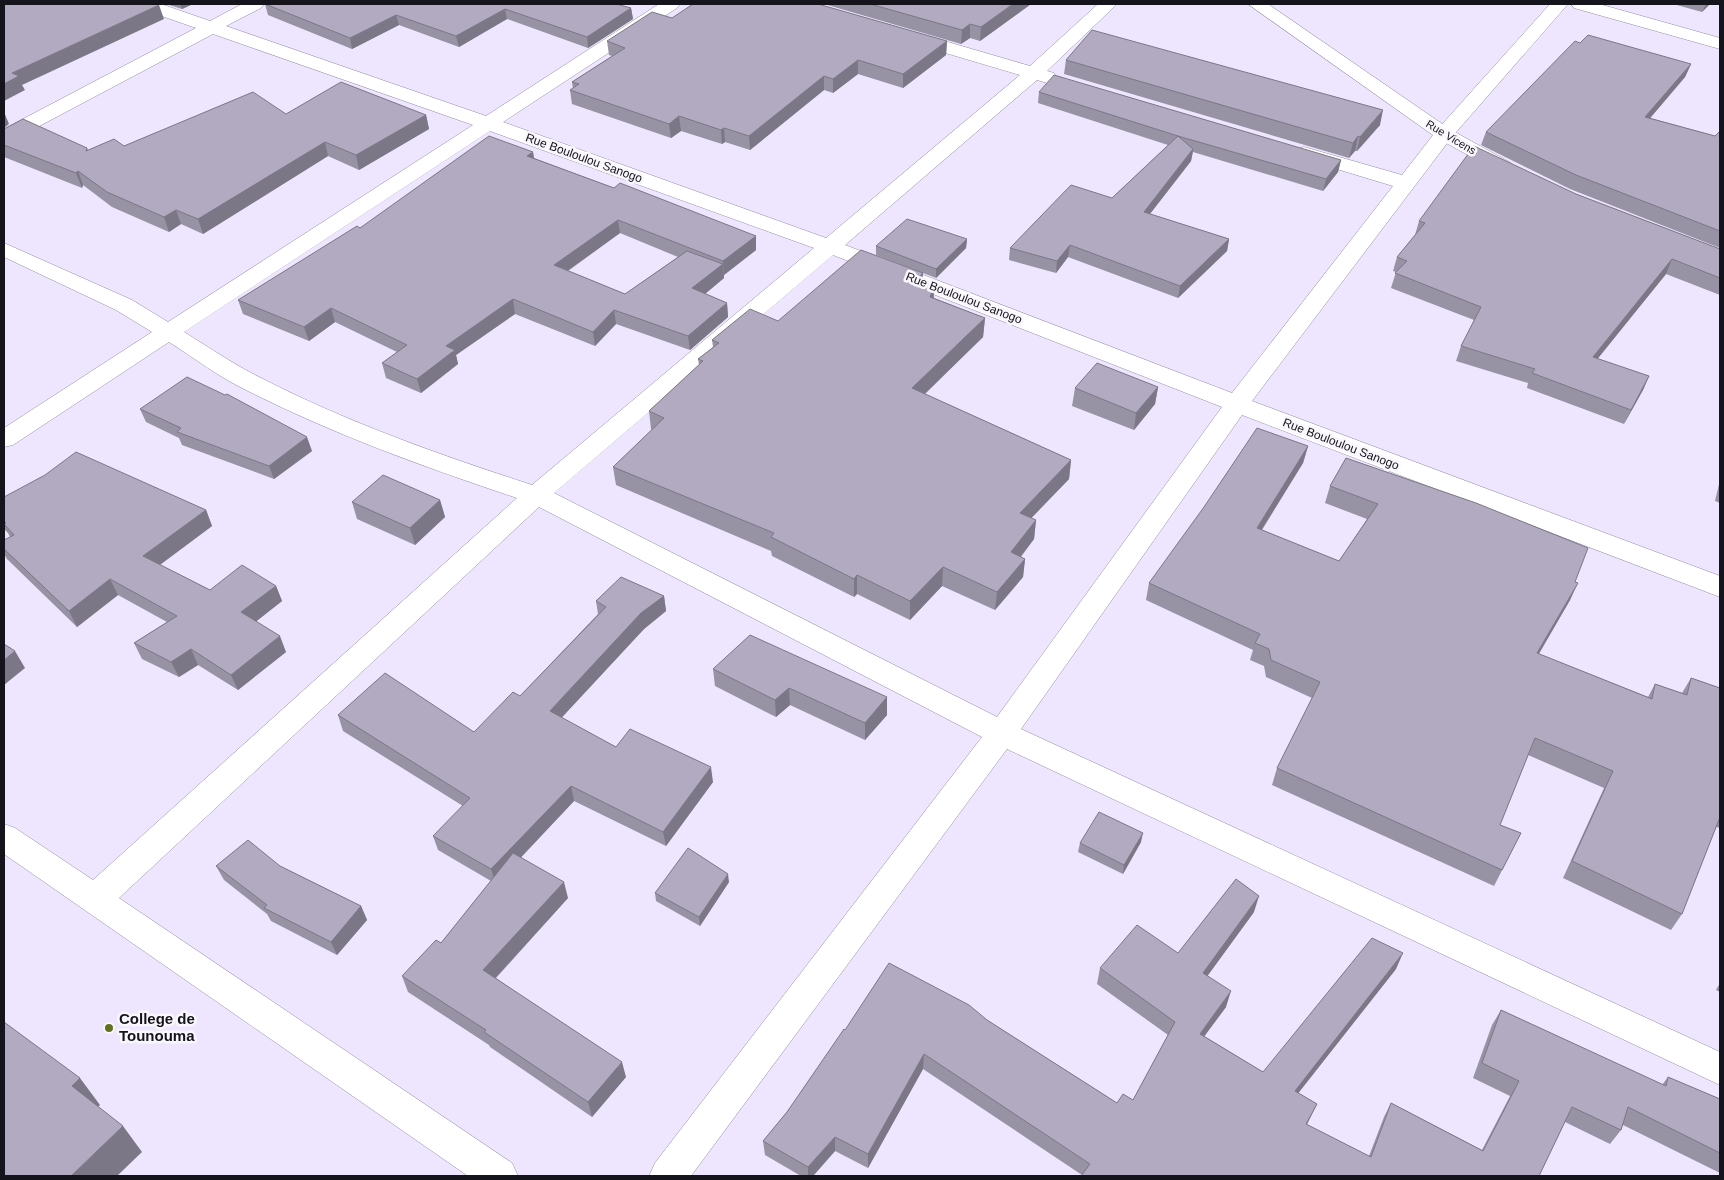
<svg xmlns="http://www.w3.org/2000/svg" width="1724" height="1180" font-family="Helvetica,sans-serif">
  <style>
    .lines { fill: none; stroke-linecap: round; stroke-linejoin: round }
    .minor-casing { stroke: #948da3; stroke-width: 1 }
    .tertiary-casing { stroke: #948da3; stroke-width: 1 }
    .minor { fill: #fff; fill-rule: evenodd }
    .tertiary { fill: #fff; fill-rule: evenodd }
    .wall { fill: #9892a5; fill-rule: evenodd }
    .shaded-wall { fill: #7c7786 }
    .building { fill: #b1aac0; stroke: #7c7786 }
    .poi-dot { fill: #60711f; stroke: #f9f7fc; stroke-width: 2 }
    .labels { text-anchor: middle; stroke-width: 5; stroke-linejoin: round; paint-order: stroke }
    .far-street-label { font-size: 11px; fill: #15131b; stroke: #f9f7fc }
    .street-label { font-size: 12px; fill: #15131b; stroke: #f9f7fc }
    .near-poi-label { font-size: 15px; font-weight: bold; fill: #15131b; stroke: #f9f7fc; text-anchor: start }
  </style>
  <rect width="100%" height="100%" fill="#eee6fe"/>
  <g class="lines">
    <defs>
      <g id="minor">
        <path d="M136 4H161L210 21 242 4H264L261 8 226 26 486 116 659 4H680L677 8 503 122 826 238 1020 75 905 41 902 37 905 33H917L1030 66 1098 4H1117L1047 71 1054 73 1056 77 1054 81 1047 83 1037 80 845 245 1232 393 1393 186 1297 157 1294 153 1297 149 1304 147 1402 175 1437 130 1550 4H1568L1451 138 1252 401 1720 576V597L1242 415 1021 729 1720 1052V1085L1007 749 691 1176H649L655 1163 982 737 539 507 119 898 512 1163 518 1176H468L4 854V824L15 828 93 880 517 498C424 467 333 434 246 390 219 377 194 358 169 342L13 445 4 447V428L152 332 116 310 4 257V243L132 300 168 322 473 125 213 34 11 141 4 143V129L196 28 139 8ZM490 131 814 248 532 485C440 455 349 423 263 379 236 366 210 348 184 332ZM833 255 1222 407 997 717 554 493Z"/>
        <path d="M1571 4H1599L1720 38V49L1574 8Z"/>
      </g>
      <path id="tertiary" d="M1248 4H1268L1451 130 1511 163 1514 167 1511 171 1504 173 1497 171 1437 138Z"/>
    </defs>
    <use href="#minor" class="minor-casing"/>
    <use href="#tertiary" class="tertiary-casing"/>
    <use href="#minor" class="minor"/>
    <use href="#tertiary" class="tertiary"/>
  </g>
  <g class="wall">
    <path d="M166 4H193L182 9Z"/>
    <path d="M265 4 631 8 633 19 588 48 507 19 459 47 399 25 352 49 268 15Z"/>
    <path d="M824 4H1031L980 41 970 38 961 44Z"/>
    <path d="M1673 4H1710L1702 12Z"/>
    <path d="M672 18 947 41 946 55 903 88 858 74 833 93 824 90 750 150 725 142 722 144 681 131 671 138 572 104 570 90 573 89 572 82 612 56 609 55 607 41Z"/>
    <path d="M1580 43 1691 64 1685 77 1650 118 1715 136 1720 131V248L1570 189 1481 145 1486 132Z"/>
    <path d="M1066 60 1380 125 1357 151H1355L1349 158 1064 74Z"/>
    <path d="M1039 92 1341 160 1338 172 1323 191 1193 152 1191 161 1150 214 1229 239 1227 251 1178 298 1068 257 1056 273 1009 260 1010 248 1112 198 1168 145 1038 103Z"/>
    <path d="M286 114 426 115 429 129 359 170 328 156 203 234 181 224 169 232 112 207 83 185 82 188 4 157V129L87 148 88 150 124 146Z"/>
    <path d="M533 152 534 158 614 188 756 236V250L724 275V278L705 294 727 303 728 317 690 350 616 324 595 346 515 314 456 355 458 364 421 393 386 378 382 363 397 352 335 322 309 341 243 314 238 300 360 228ZM620 233 678 257 625 294 568 271Z"/>
    <path d="M1576 194 1720 249V295L1666 274 1597 359 1649 376 1643 390 1624 424 1527 388 1528 383 1456 361 1461 346 1474 320 1391 288 1396 272 1393 271 1397 257 1415 235 1419 221Z"/>
    <path d="M967 239 966 248 936 278 876 255V246Z"/>
    <path d="M922 282 934 287V298L985 318 983 337 925 394 1071 460 1069 479 1031 518 1036 520 1034 539 1021 557 1025 559 1023 577 995 610 942 586 910 620 857 594 854 597 772 556 771 551 616 485 613 467 652 430 651 429 649 411 699 365 698 359 713 347 712 340 778 321Z"/>
    <path d="M1158 387 1155 404 1134 430 1072 406 1075 388Z"/>
    <path d="M140 409 312 451 274 479 182 445 179 438 146 422Z"/>
    <path d="M1308 446 1303 463 1262 530 1339 561 1367 519 1325 503 1330 486 1346 458 1575 582 1570 600 1539 654 1648 697 1655 684 1682 693 1691 678 1720 688V828L1716 827 1682 914 1671 930 1563 878 1604 788 1528 755 1500 825 1521 833 1494 886 1272 785 1277 768 1312 698 1266 677 1264 666 1250 660 1253 650 1146 600 1149 583Z"/>
    <path d="M1720 480V503L1715 501Z"/>
    <path d="M4 497 206 510 212 526 160 565 210 590 276 586 282 601 256 621 286 652 238 690 198 665 179 677 142 659 134 643 167 622 118 595 77 627 7 559 4 554V540L10 537 8 533 4 529Z"/>
    <path d="M440 500 445 517 415 545 357 519 352 502Z"/>
    <path d="M664 596 666 611 644 629 561 718 616 747 713 782 666 846 574 801 521 857 568 898 496 978 626 1077 592 1117 490 1047 489 1045 408 992 402 976 441 943 491 881 438 850 433 836 463 806 343 731 338 715 474 732 520 696 598 614 596 601Z"/>
    <path d="M713 669 887 697V715L865 740 790 705 776 717 715 686Z"/>
    <path d="M1141 842 1123 874 1078 852 1080 843Z"/>
    <path d="M216 866H280L361 906 367 920 337 955 271 921 267 914 224 880Z"/>
    <path d="M729 882 700 926 656 901 655 893Z"/>
    <path d="M1254 912 1207 976 1226 1007 1204 1036 1263 1072 1396 969 1298 1093 1317 1104 1307 1125 1369 1156 1384 1117 1391 1103 1482 1150 1510 1096 1473 1078 1492 1025 1501 1010 1662 1085 1668 1077 1720 1099V1173L1623 1125 1621 1130 1610 1144 1565 1122 1539 1176 1082 1175 923 1069 868 1168 835 1151 813 1176H801L765 1155 763 1141 787 1112 845 1030 987 1020 1117 1103 1133 1100 1168 1035 1097 984 1100 968 1178 953Z"/>
    <path d="M1720 983V992L1716 990Z"/>
  </g>
  <g class="shaded-wall">
    <path d="M180 4H193L182 9Z"/>
    <path d="M1013 4H1031L980 41 981 27Z"/>
    <path d="M1706 4H1710L1702 12Z"/>
    <path d="M159 5 164 19 22 85 25 90 4 101V84L12 73Z"/>
    <path d="M631 8 633 19 588 48 587 37Z"/>
    <path d="M505 9 507 19 459 47 456 36Z"/>
    <path d="M396 15 399 25 352 49 350 38Z"/>
    <path d="M970 24V38L961 44 962 30Z"/>
    <path d="M947 41 946 55 903 88V74Z"/>
    <path d="M858 60V74L833 93V79Z"/>
    <path d="M1691 64 1685 77 1640 130 1645 117Z"/>
    <path d="M824 76V90L750 150 749 136Z"/>
    <path d="M1383 110 1380 125 1357 151 1360 137Z"/>
    <path d="M4 112 9 124 4 128Z"/>
    <path d="M426 115 429 129 359 170 356 155Z"/>
    <path d="M679 116 681 131 671 138 669 124Z"/>
    <path d="M724 128 725 142 722 144 721 130Z"/>
    <path d="M1358 136 1355 151 1349 158 1353 143Z"/>
    <path d="M325 142 328 156 203 234 198 219Z"/>
    <path d="M1193 149 1191 161 1142 224 1144 212Z"/>
    <path d="M533 152 535 166 527 156Z"/>
    <path d="M1341 160 1338 172 1323 191 1326 179Z"/>
    <path d="M78 171 83 185 82 188 76 173Z"/>
    <path d="M176 210 181 224 169 232 164 217Z"/>
    <path d="M618 220 620 233 556 279 554 265Z"/>
    <path d="M756 236V250L724 275 723 261Z"/>
    <path d="M967 239 966 248 936 278V269Z"/>
    <path d="M1229 239 1227 251 1178 298 1180 286Z"/>
    <path d="M1070 245 1068 257 1056 273 1057 261Z"/>
    <path d="M1672 259 1666 274 1587 372 1593 357Z"/>
    <path d="M723 264 724 278 694 303 692 288Z"/>
    <path d="M923 273 922 292 916 280Z"/>
    <path d="M934 287 933 306 930 297Z"/>
    <path d="M513 299 515 314 456 355 458 364 421 393 417 379 446 346Z"/>
    <path d="M727 303 728 317 690 350 688 336Z"/>
    <path d="M331 308 335 322 309 341 304 327Z"/>
    <path d="M614 310 616 324 595 346 593 332Z"/>
    <path d="M985 318 983 337 911 407 912 388Z"/>
    <path d="M1649 376 1643 390 1624 424 1631 410Z"/>
    <path d="M1158 387 1155 404 1134 430 1136 413Z"/>
    <path d="M307 437 312 451 274 479 269 466Z"/>
    <path d="M1308 446 1303 463 1252 545 1257 528Z"/>
    <path d="M1071 460 1069 479 1018 532 1020 513Z"/>
    <path d="M440 500 445 517 415 545 410 528Z"/>
    <path d="M206 510 212 526 150 572 143 556Z"/>
    <path d="M1036 520 1034 539 1009 571 1011 552Z"/>
    <path d="M1025 559 1023 577 995 610 997 592Z"/>
    <path d="M943 567 942 586 910 620V601Z"/>
    <path d="M857 575V594L854 597V579Z"/>
    <path d="M110 579 118 595 77 627 69 611Z"/>
    <path d="M1578 583 1570 600 1529 670 1537 653Z"/>
    <path d="M276 586 282 601 248 628 241 612Z"/>
    <path d="M664 596 666 611 644 629 553 727 550 711 641 613Z"/>
    <path d="M280 636 286 652 238 690 231 675Z"/>
    <path d="M191 649 198 665 179 677 171 662Z"/>
    <path d="M15 651 25 668 4 685V660Z"/>
    <path d="M789 688 790 705 776 717 775 700Z"/>
    <path d="M887 697V715L865 740V723Z"/>
    <path d="M711 767 713 782 666 846 663 832Z"/>
    <path d="M571 786 574 801 496 884 491 869Z"/>
    <path d="M1143 833 1141 842 1123 874 1124 865Z"/>
    <path d="M728 874 729 882 700 926 699 917Z"/>
    <path d="M564 882 568 898 488 986 483 970Z"/>
    <path d="M1259 896 1254 912 1198 989 1203 973Z"/>
    <path d="M361 906 367 920 337 955 331 942Z"/>
    <path d="M1403 953 1396 969 1289 1105 1295 1091Z"/>
    <path d="M1231 991 1226 1007 1195 1049 1200 1034Z"/>
    <path d="M924 1054 923 1069 868 1168V1154Z"/>
    <path d="M622 1062 626 1077 592 1117 588 1102Z"/>
    <path d="M80 1078 100 1105 92 1112 72 1086Z"/>
    <path d="M123 1126 142 1152 117 1176H71Z"/>
    <path d="M835 1137V1151L813 1176H808V1167Z"/>
  </g>
  <g class="building">
    <path d="M4 4H155L159 5 12 73 19 76 4 84Z"/>
    <path d="M265 4H616L631 8 587 37 505 9 456 36 396 15 350 38Z"/>
    <path d="M693 4H818L947 41 903 74 858 60 833 79 824 76 749 136 724 128 721 130 679 116 669 124 570 90 579 84 572 82 625 48 607 41 652 12 672 18Z"/>
    <path d="M870 4H1013L981 27 970 24 962 30Z"/>
    <path d="M1092 30 1383 110 1360 137 1358 136 1353 143 1066 60Z"/>
    <path d="M1588 35 1691 64 1645 117 1715 136 1720 131V231L1576 175 1486 132 1575 41 1580 43Z"/>
    <path d="M1054 75 1341 160 1326 179 1178 136 1193 149 1144 212 1229 239 1180 286 1070 245 1057 261 1010 248 1071 185 1112 198 1178 136 1039 92Z"/>
    <path d="M341 82 426 115 356 155 325 142 198 219 176 210 164 217 107 192 78 171 76 173 4 145V129L23 119 87 148 86 151 114 139 124 146 253 92 286 114Z"/>
    <path d="M489 136 533 152 527 156 614 188 620 183 756 236 723 261 618 220 554 265 625 294 687 251 723 264 692 288 727 303 688 336 614 310 593 332 513 299 446 346 455 350 417 379 382 363 407 345 331 308 304 327 238 300 357 226 360 228Z"/>
    <path d="M1474 146 1576 194 1720 249V278L1672 259 1593 357 1649 376 1631 410 1532 373 1535 369 1461 346 1481 307 1395 273 1407 261 1397 257 1425 223 1419 221Z"/>
    <path d="M907 219 967 239 936 269 876 246Z"/>
    <path d="M861 250 923 273 916 280 934 287 930 297 985 318 912 388 1071 460 1020 513 1036 520 1011 552 1025 559 997 592 943 567 910 601 857 575 854 579 771 537 774 533 613 467 664 418 649 411 703 361 698 359 719 343 712 340 750 309 778 321Z"/>
    <path d="M1097 363 1158 387 1136 413 1075 388Z"/>
    <path d="M187 377 225 395 227 394 307 437 269 466 177 432 181 428 140 409Z"/>
    <path d="M1257 428 1308 446 1257 528 1339 561 1378 504 1330 486 1346 458 1476 503 1588 548 1575 582 1578 583 1537 653 1652 699 1655 684 1687 695 1691 678 1720 688V817L1682 914 1572 861 1613 771 1535 738 1500 825 1521 833 1502 870 1277 768 1320 682 1271 660 1269 649 1255 643 1260 634 1149 583 1204 507Z"/>
    <path d="M76 452 206 510 143 556 210 590 242 565 276 586 241 612 280 636 231 675 191 649 171 662 134 643 177 616 110 579 69 611 4 549V540L14 535 4 524 6 523 4 521V497L45 475Z"/>
    <path d="M383 475 440 500 410 528 352 502Z"/>
    <path d="M621 577 664 596 641 613 550 711 616 747 630 729 711 767 663 832 571 786 491 869 433 836 470 798 338 715 385 673 474 732 513 692 520 696 606 607 596 601Z"/>
    <path d="M750 635 887 697 865 723 789 688 775 700 713 669Z"/>
    <path d="M4 644 15 651 4 660Z"/>
    <path d="M1099 812 1143 833 1124 865 1080 843Z"/>
    <path d="M248 840 280 866 361 906 331 942 264 908 267 905 216 866Z"/>
    <path d="M688 848 728 874 699 917 655 893Z"/>
    <path d="M513 853 564 882 483 970 622 1062 588 1102 484 1032 486 1030 402 976 436 940 441 943Z"/>
    <path d="M1236 879 1259 896 1203 973 1231 991 1200 1034 1263 1072 1372 938 1403 953 1295 1091 1317 1104 1306 1124 1371 1157 1391 1103 1483 1151 1519 1081 1482 1063 1501 1010 1666 1086 1668 1077 1720 1099V1153L1628 1107 1621 1130 1572 1107 1539 1176H1081L1090 1164 924 1054 868 1154 835 1137 808 1167 763 1141 787 1112 844 1029 845 1030 889 963 969 1005 987 1020 1117 1103 1123 1094 1133 1100 1175 1022 1100 968 1137 925 1178 953Z"/>
    <path d="M4 1022 80 1078 72 1086 123 1126 71 1176H4Z"/>
  </g>
  <circle class="poi-dot" cx="109" cy="1028" r="5"/>
  <g class="labels">
    <g class="far-street-label">
      <text transform="translate(1451 137) rotate(31)" y="4">Rue Vicens</text>
    </g>
    <g class="street-label">
      <text transform="translate(584 158) rotate(20)" y="4">Rue Bouloulou Sanogo</text>
      <text transform="translate(964 298) rotate(21)" y="4">Rue Bouloulou Sanogo</text>
      <text transform="translate(1341 444) rotate(21)" y="4">Rue Bouloulou Sanogo</text>
    </g>
    <g class="near-poi-label">
      <text x="119" y="1024">College de<tspan x="119" dy="17">Tounouma</tspan></text>
    </g>
  </g>
  <rect width="1724" height="1180" fill="none" stroke="#15131b" stroke-width="10"/>
</svg>
